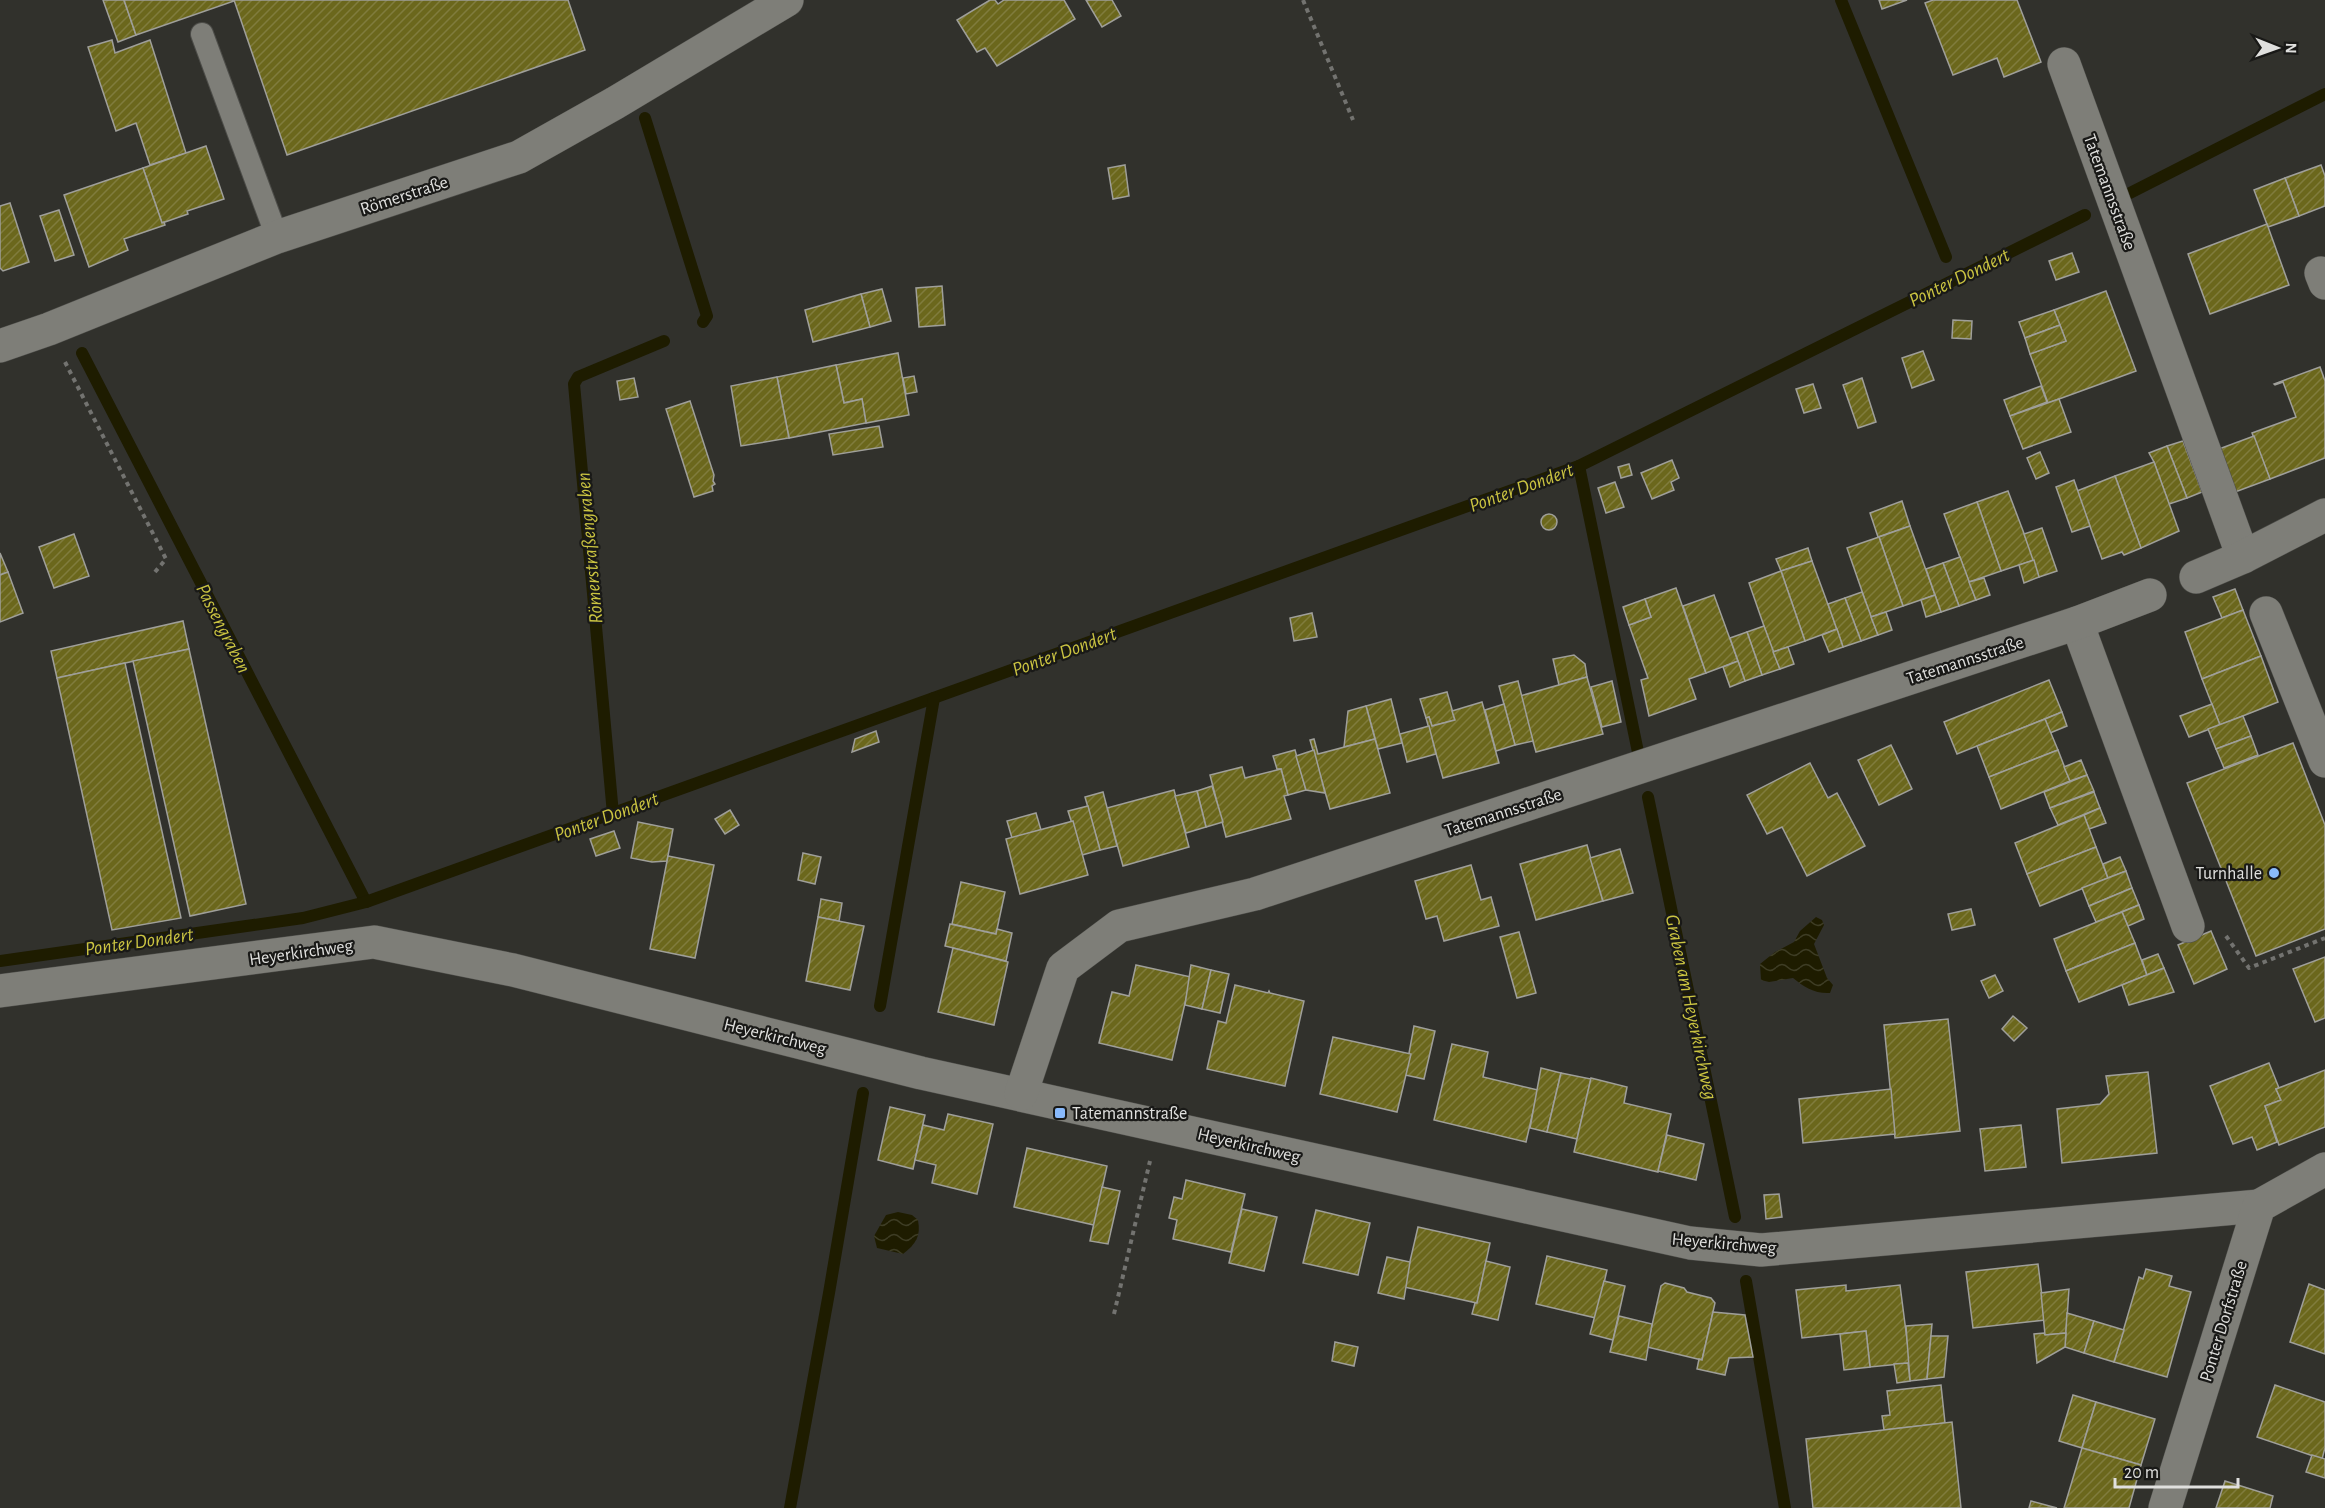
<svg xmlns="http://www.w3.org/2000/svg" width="2325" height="1508" font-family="'Alegreya Sans',sans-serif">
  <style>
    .water { fill: url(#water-waves) }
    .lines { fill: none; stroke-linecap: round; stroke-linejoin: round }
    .stream { stroke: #1e1c00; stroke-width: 12 }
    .building { fill: url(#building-hatch); stroke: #9f9f9a; stroke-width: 1.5 }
    .lane-casing { stroke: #4d4d49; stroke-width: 24 }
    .street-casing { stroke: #4d4d49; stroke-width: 34 }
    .path { stroke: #737370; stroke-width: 4; stroke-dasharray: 4.5 4.5; stroke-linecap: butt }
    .lane { stroke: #7e7e78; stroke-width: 22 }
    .street { stroke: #7e7e78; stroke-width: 33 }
    .poi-dot { fill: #89bafc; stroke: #191917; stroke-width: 2 }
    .labels { text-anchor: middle; stroke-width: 4.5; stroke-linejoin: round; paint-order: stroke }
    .street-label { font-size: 18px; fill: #e0e0de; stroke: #191917 }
    .poi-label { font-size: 18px; fill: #e0e0de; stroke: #191917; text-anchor: end }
    .water-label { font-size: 20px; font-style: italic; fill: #cbc441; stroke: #191917 }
  </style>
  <defs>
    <pattern id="water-waves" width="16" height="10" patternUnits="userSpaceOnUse" patternTransform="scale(1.5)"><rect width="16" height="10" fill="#1e1c00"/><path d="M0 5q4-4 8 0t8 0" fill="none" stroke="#3e3d25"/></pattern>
    <pattern id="building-hatch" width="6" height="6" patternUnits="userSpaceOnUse" patternTransform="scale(1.5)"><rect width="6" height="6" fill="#6b671c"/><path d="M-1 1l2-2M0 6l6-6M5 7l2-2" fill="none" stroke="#807c3d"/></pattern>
  </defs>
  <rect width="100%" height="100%" fill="#31312c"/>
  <g class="water">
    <path d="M1816 917 1822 920 1824 925 1814 944 1827 978 1833 985 1830 993C1815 994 1804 987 1793 978L1769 982 1761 980 1760 964 1775 952 1794 942 1800 931Z"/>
    <path d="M898 1212 912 1215 918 1220C921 1236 916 1244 903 1254L877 1248 874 1236 886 1215Z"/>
  </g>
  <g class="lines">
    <g class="stream">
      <path d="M1841 0 1946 257"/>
      <path d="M645 118 707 316 703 322"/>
      <path d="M2130 193 2325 94"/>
      <path d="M82 353 366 902"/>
      <path d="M1579 466 1638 752"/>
      <path d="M1648 797 1735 1217"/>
      <path d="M613 814 574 384 578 377 664 341"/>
      <path d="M0 961 303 918 366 902 1579 466 2085 215"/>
      <path d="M880 1006 934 698"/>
      <path d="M1746 1281 1785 1508"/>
      <path d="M790 1508 829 1293 863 1093"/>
    </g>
  </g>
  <g class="building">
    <path d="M103 0H124L136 35 118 42Z"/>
    <path d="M124 0H234V1L136 35Z"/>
    <path d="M234 0H568L585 50 287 155Z"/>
    <path d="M990 0H995L998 4 1004 0H1064L1075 19 997 66 985 48 977 52 957 20Z"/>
    <path d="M1086 0H1112L1121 16 1102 27Z"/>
    <path d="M1879 0H1907L1882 9Z"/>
    <path d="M1933 0H2017L2041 62 2004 77 1997 58 1953 75 1925 3Z"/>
    <path d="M112 40 115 53 150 40 186 153 150 165 136 123 116 131 88 47Z"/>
    <path d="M206 146 224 199 187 211 188 214 162 223 143 168Z"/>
    <path d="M1125 165 1129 196 1113 199 1108 168Z"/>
    <path d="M2321 165 2325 176V206L2299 216 2285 178Z"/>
    <path d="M143 168 162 223 164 222 165 225 124 239 128 250 89 267 64 195Z"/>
    <path d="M2285 178 2299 216 2268 227 2254 190Z"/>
    <path d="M10 203 29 262 3 271 0 268V206Z"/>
    <path d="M59 210 74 255 55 261 40 216Z"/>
    <path d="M2267 224 2289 285 2210 314 2188 254Z"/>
    <path d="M2072 253 2079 272 2056 280 2049 261Z"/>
    <path d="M942 286 945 325 919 327 916 288Z"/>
    <path d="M882 289 891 321 870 327 861 294Z"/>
    <path d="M2106 291 2136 371 2048 403 2030 354 2066 341 2054 310Z"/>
    <path d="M861 294 870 327 813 342 805 310Z"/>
    <path d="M2054 310 2060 325 2025 338 2019 322Z"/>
    <path d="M1953 320 1972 321 1971 339 1952 338Z"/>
    <path d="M2060 325 2066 341 2030 354 2025 338Z"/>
    <path d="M1923 351 1934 380 1912 388 1902 358Z"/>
    <path d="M898 353 909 415 866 423 862 399 844 403 836 365Z"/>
    <path d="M836 365 844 403 862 399 866 423 789 438 777 377Z"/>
    <path d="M2320 367 2325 381V458L2270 479 2252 433 2296 417 2283 382 2275 385 2274 384Z"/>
    <path d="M914 376 917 392 906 394 903 378Z"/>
    <path d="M777 377 789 438 741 446 731 386Z"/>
    <path d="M634 378 638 397 620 400 617 381Z"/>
    <path d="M1862 378 1876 422 1858 428 1843 385Z"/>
    <path d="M1813 384 1821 408 1804 413 1796 389Z"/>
    <path d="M2041 386 2047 402 2010 416 2004 400Z"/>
    <path d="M2059 399 2071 432 2023 449 2010 416Z"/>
    <path d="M690 401 714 475 713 481 715 484 712 486 713 491 694 497 666 409Z"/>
    <path d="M879 426 883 447 833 455 829 434Z"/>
    <path d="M2254 436 2270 479 2235 492 2219 449Z"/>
    <path d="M2183 441 2202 492 2187 498 2167 446Z"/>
    <path d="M2167 446 2187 498 2169 504 2154 462 2149 453Z"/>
    <path d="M2040 452 2049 473 2036 479 2027 458Z"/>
    <path d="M1672 460 1679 478 1671 482 1674 490 1652 499 1641 473Z"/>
    <path d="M2154 462 2179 531 2141 548 2115 476Z"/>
    <path d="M1629 464 1632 475 1621 478 1618 467Z"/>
    <path d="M2115 476 2141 548 2124 555 2122 552 2102 559 2077 491Z"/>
    <path d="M2074 480 2090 526 2072 532 2056 487Z"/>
    <path d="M1615 482 1624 507 1606 513 1598 488Z"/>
    <path d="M2008 491 2034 560 2001 571 1977 502Z"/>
    <path d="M1902 501 1910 526 1878 537 1870 513Z"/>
    <path d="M1977 502 2001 571 1969 582 1944 514Z"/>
    <circle cx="1549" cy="522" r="8"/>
    <path d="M1910 526 1935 595 1903 606 1879 537Z"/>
    <path d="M2042 528 2057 571 2039 577 2024 534Z"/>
    <path d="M74 534 89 576 54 588 39 547Z"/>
    <path d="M1879 537 1903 606 1871 617 1847 548Z"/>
    <path d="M1808 548 1812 561 1781 571 1776 559Z"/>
    <path d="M0 553 8 572 0 575Z"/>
    <path d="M1960 557 1976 600 1959 606 1943 563Z"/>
    <path d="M2034 560 2039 577 2024 583 2019 565Z"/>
    <path d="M1812 561 1837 629 1805 641 1781 571Z"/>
    <path d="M1943 563 1959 606 1941 612 1926 569Z"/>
    <path d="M1781 571 1805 641 1773 652 1749 583Z"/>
    <path d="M8 572 23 613 0 622V575Z"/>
    <path d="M1984 578 1990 595 1976 600 1969 582Z"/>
    <path d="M1676 588 1706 673 1689 679 1696 699 1649 716 1641 680 1648 678 1629 625 1651 617 1645 599Z"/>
    <path d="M2235 589 2243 610 2222 618 2213 597Z"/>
    <path d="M1862 592 1878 635 1861 641 1845 598Z"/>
    <path d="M1714 595 1738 661 1706 673 1683 606Z"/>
    <path d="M1935 595 1941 612 1926 617 1921 600Z"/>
    <path d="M1845 598 1861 641 1843 647 1828 604Z"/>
    <path d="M1645 599 1651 617 1629 625 1623 607Z"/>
    <path d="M2243 610 2261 656 2202 679 2185 632Z"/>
    <path d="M1886 612 1892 630 1878 635 1871 617Z"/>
    <path d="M1312 613 1317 637 1294 641 1290 618Z"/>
    <path d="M183 621 189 649 57 678 51 651Z"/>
    <path d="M1764 626 1780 669 1762 675 1747 632Z"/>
    <path d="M1837 629 1843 647 1829 652 1822 635Z"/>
    <path d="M1747 632 1762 675 1745 681 1730 638Z"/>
    <path d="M1788 647 1794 664 1780 669 1773 652Z"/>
    <path d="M189 649 246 904 190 916 133 661Z"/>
    <path d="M1574 655 1585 664 1587 677 1559 685 1553 659Z"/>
    <path d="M2261 656 2278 702 2220 725 2202 679Z"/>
    <path d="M1738 661 1745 681 1730 687 1723 667Z"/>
    <path d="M125 663 181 918 112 930 57 678Z"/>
    <path d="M1587 677 1603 734 1536 752 1520 696Z"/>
    <path d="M2049 680 2062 712 1957 754 1944 722Z"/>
    <path d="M1518 681 1533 741 1515 745 1499 686Z"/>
    <path d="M1612 681 1621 722 1602 727 1591 687Z"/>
    <path d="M1447 692 1455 720 1432 726 1429 717 1426 718 1420 699Z"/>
    <path d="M1391 699 1402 743 1378 749 1366 706Z"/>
    <path d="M1482 702 1499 763 1443 778 1426 718 1429 717 1432 726 1455 720 1452 711Z"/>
    <path d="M1504 704 1515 745 1496 751 1485 710Z"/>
    <path d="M2212 704 2220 725 2189 737 2180 716Z"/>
    <path d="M1366 706 1375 739 1344 747 1348 711Z"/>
    <path d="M2062 712 2067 726 2050 733 2045 719Z"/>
    <path d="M2243 716 2251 736 2216 749 2208 729Z"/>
    <path d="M2045 719 2058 750 1989 777 1977 746Z"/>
    <path d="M1429 726 1436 754 1407 762 1400 734Z"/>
    <path d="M876 731 879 742 852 752 855 739Z"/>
    <path d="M2251 736 2258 755 2224 768 2216 749Z"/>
    <path d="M1314 739 1318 754 1375 739 1390 793 1330 809 1310 740Z"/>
    <path d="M2293 743 2325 825V929L2256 956 2187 783Z"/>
    <path d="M1891 745 1912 789 1879 805 1858 760Z"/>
    <path d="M1295 750 1306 790 1288 795 1281 769H1277L1273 756Z"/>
    <path d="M1314 750 1325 793 1306 790 1296 756Z"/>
    <path d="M2058 750 2070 781 2001 809 1989 777Z"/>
    <path d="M2081 760 2087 775 2070 781 2064 767Z"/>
    <path d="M1810 763 1828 798 1837 793 1865 846 1807 876 1782 827 1767 834 1747 795Z"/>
    <path d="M1242 767 1245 778 1281 769 1288 795 1284 796 1291 819 1226 837 1210 775Z"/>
    <path d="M2087 775 2094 791 2050 808 2044 792Z"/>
    <path d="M1212 786 1223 822 1206 827 1197 791Z"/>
    <path d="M1174 790 1189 847 1123 866 1107 808Z"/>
    <path d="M1197 791 1206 827 1186 833 1175 796Z"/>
    <path d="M1103 792 1117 846 1100 850 1085 797Z"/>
    <path d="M2094 792 2100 808 2058 825 2050 808Z"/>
    <path d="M1088 806 1100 850 1082 855 1068 811Z"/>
    <path d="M2100 808 2106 823 2089 829 2084 815Z"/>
    <path d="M730 810 739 825 725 834 715 819Z"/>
    <path d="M1036 813 1041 830 1012 838 1007 821Z"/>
    <path d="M2084 815 2096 847 2027 874 2015 843Z"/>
    <path d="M1073 821 1088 875 1020 894 1006 839Z"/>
    <path d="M638 822 673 829 667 861 652 862 631 858Z"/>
    <path d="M614 831 620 848 596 856 590 839Z"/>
    <path d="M1587 845 1603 901 1536 920 1520 864Z"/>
    <path d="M2096 847 2108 878 2040 906 2027 874Z"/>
    <path d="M1620 849 1633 893 1603 901 1590 858Z"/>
    <path d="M803 853 821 857 815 884 798 880Z"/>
    <path d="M668 856 714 865 695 958 650 949Z"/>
    <path d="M2120 857 2126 871 2108 878 2103 864Z"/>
    <path d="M1471 865 1481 900 1491 897 1499 926 1444 941 1437 916 1426 919 1415 881Z"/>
    <path d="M2126 871 2132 888 2089 906 2082 888Z"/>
    <path d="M961 882 1005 892 996 934 952 924Z"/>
    <path d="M2132 888 2139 905 2096 922 2089 906Z"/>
    <path d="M821 899 842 903 839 921 818 917Z"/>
    <path d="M2139 905 2144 919 2128 926 2122 912Z"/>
    <path d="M1971 909 1975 925 1952 930 1948 914Z"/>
    <path d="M2122 912 2135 943 2066 971 2054 939Z"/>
    <path d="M818 917 864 926 850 990 806 981Z"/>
    <path d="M950 924 996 934 997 929 1012 933 1006 961 945 946Z"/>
    <path d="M2211 931 2227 969 2194 984 2178 945Z"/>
    <path d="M1519 932 1536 993 1517 998 1500 937Z"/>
    <path d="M2135 943 2147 975 2079 1002 2066 971Z"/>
    <path d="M953 948 1008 962 994 1025 938 1012Z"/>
    <path d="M2158 954 2164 968 2147 975 2142 960Z"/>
    <path d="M2325 957V1018L2315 1022 2293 969Z"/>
    <path d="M1136 965 1191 977 1172 1060 1099 1043 1112 992 1129 996Z"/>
    <path d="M1191 965 1211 970 1202 1009 1185 1005Z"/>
    <path d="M2164 968 2174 992 2129 1005 2122 985Z"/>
    <path d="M1211 970 1229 974 1220 1013 1202 1009Z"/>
    <path d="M1995 975 2003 991 1989 998 1981 981Z"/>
    <path d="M1235 985 1268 993 1269 991 1270 993 1304 1001 1285 1086 1207 1069 1218 1021 1226 1023Z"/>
    <path d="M2013 1016 2027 1028 2014 1041 2002 1029Z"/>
    <path d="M1948 1019 1960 1131 1895 1138 1884 1025Z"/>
    <path d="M1414 1026 1435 1031 1424 1079 1405 1075Z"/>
    <path d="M1333 1037 1411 1054 1397 1112 1320 1094Z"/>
    <path d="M1452 1044 1488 1052 1483 1077 1538 1090 1526 1142 1434 1120Z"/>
    <path d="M2269 1063 2279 1088 2276 1089 2281 1100 2265 1106 2277 1142 2257 1150 2252 1137 2233 1144 2210 1086Z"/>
    <path d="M1541 1068 1561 1073 1547 1132 1530 1128Z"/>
    <path d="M2325 1070V1127L2279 1145 2265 1106 2281 1100 2276 1089Z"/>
    <path d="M2148 1072 2157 1153 2062 1163 2057 1109 2100 1104 2109 1094 2106 1076Z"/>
    <path d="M1561 1073 1591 1079 1577 1139 1547 1132Z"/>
    <path d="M1591 1078 1627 1087 1624 1103 1671 1114 1658 1172 1574 1152Z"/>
    <path d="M1891 1089 1895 1134 1803 1143 1799 1099Z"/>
    <path d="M890 1107 925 1115 913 1169 878 1160Z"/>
    <path d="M948 1114 993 1124 977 1194 932 1183 936 1165 915 1160 923 1125 944 1130Z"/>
    <path d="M2021 1125 2026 1167 1985 1171 1980 1129Z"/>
    <path d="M1667 1135 1704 1144 1696 1180 1658 1171Z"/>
    <path d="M1027 1148 1107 1166 1094 1225 1014 1207Z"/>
    <path d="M1186 1180 1245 1194 1231 1252 1173 1239 1177 1220 1169 1218 1174 1197 1182 1199Z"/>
    <path d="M1102 1187 1120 1191 1108 1244 1090 1241Z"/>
    <path d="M1779 1194 1782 1217 1766 1219 1764 1195Z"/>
    <path d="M1242 1209 1277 1217 1264 1271 1229 1263Z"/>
    <path d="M1316 1210 1370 1223 1358 1275 1303 1263Z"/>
    <path d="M1418 1227 1490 1243 1477 1303 1404 1287Z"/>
    <path d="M1547 1256 1607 1270 1596 1318 1536 1304Z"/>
    <path d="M1387 1257 1410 1262 1404 1299 1378 1293Z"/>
    <path d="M1486 1261 1510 1267 1498 1320 1472 1314 1475 1303H1477Z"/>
    <path d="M2038 1264 2045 1320 1973 1328 1966 1272Z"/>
    <path d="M2146 1269 2172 1276 2169 1286 2191 1292 2167 1377 2114 1362 2139 1277 2143 1279Z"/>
    <path d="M1604 1281 1625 1286 1613 1340 1590 1334Z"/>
    <path d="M1665 1283 1684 1288 1687 1292 1711 1298 1715 1303 1702 1360 1647 1347 1661 1286Z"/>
    <path d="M2309 1284 2325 1290V1354L2290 1342Z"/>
    <path d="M1846 1285V1291L1900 1285 1910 1363 1870 1367 1866 1331 1802 1338 1796 1290Z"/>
    <path d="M2069 1289 2066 1333 2045 1335 2041 1293Z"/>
    <path d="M1713 1312 1745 1315 1753 1357 1729 1358 1725 1375 1697 1369 1699 1359 1702 1360Z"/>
    <path d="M2067 1313 2094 1321 2084 1353 2065 1347Z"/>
    <path d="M1619 1316 1652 1324 1646 1360 1610 1352Z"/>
    <path d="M2094 1321 2124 1330 2114 1362 2084 1353Z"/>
    <path d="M1932 1324 1927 1379 1910 1381 1906 1326Z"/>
    <path d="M1866 1331 1870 1367 1844 1370 1840 1334Z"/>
    <path d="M2044 1333 2045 1335 2066 1333 2065 1347 2037 1363 2034 1334Z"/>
    <path d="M1931 1336H1948L1944 1377 1927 1379Z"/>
    <path d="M1335 1342 1358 1347 1354 1366 1332 1361Z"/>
    <path d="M1908 1363 1910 1381 1897 1383 1894 1364Z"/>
    <path d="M1941 1385 1945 1423 1884 1430 1882 1416 1890 1415 1887 1391Z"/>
    <path d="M2275 1385 2325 1402V1448L2322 1459 2257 1437Z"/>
    <path d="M2073 1395 2096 1402 2082 1448 2059 1441Z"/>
    <path d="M2096 1402 2155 1419 2141 1465 2082 1448Z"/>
    <path d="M1952 1422 1961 1508H1813L1806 1439Z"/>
    <path d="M2082 1448 2141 1465 2129 1508H2064Z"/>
    <path d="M2312 1455 2325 1459V1478L2306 1472Z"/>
    <path d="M2225 1481 2273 1496 2270 1508H2216Z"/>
    <path d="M2031 1501 2057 1508H2029Z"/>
  </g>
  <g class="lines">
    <defs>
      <path id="lane" d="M202 34 277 237"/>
      <g id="street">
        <path d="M2064 64 2243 557"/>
        <path d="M2321 273 2325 283"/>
        <path d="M0 346 49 329 277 237 519 157 615 103 787 0"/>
        <path d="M2196 577 2243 557 2325 515"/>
        <path d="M2266 613 2325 761"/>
        <path d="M2077 623 2188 926"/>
        <path d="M0 991 374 942 513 970 921 1073 1690 1243 1761 1250 2259 1206"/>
        <path d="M1021 1094 1063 968 1119 926 1255 894 2077 623 2150 595"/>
        <path d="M2165 1508 2259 1206 2325 1169"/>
      </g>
    </defs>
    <use href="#lane" class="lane-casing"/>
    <use href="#street" class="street-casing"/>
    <g class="path">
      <path d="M1303 0 1353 120"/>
      <path d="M65 362 166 559 155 572"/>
      <path d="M2226 936 2249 968 2325 938"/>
      <path d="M1114 1314 1150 1161"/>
    </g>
    <use href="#lane" class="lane"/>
    <use href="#street" class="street"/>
  </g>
  <g class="poi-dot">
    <circle cx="2274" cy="873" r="6"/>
    <rect x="1054" y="1107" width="12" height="12" rx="3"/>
  </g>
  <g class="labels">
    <g class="street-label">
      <text transform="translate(2110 192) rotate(70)" y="6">Tatemannsstraße</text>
      <text transform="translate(404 195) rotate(-18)" y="6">Römerstraße</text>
      <text transform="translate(1965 660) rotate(-18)" y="6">Tatemannsstraße</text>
      <text transform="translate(1503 812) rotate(-18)" y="6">Tatemannsstraße</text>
      <text transform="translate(301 952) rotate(-8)" y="6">Heyerkirchweg</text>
      <text transform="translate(775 1036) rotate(14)" y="6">Heyerkirchweg</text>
      <text transform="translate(1249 1145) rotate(13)" y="6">Heyerkirchweg</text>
      <text transform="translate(1724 1243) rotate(5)" y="6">Heyerkirchweg</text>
      <text transform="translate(2223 1321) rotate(-73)" y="6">Ponter Dorfstraße</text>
    </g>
    <g class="poi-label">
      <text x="2262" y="879">Turnhalle</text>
      <text x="1072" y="1119" text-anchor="start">Tatemannstraße</text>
    </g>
    <g class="water-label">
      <text transform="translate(1959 277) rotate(-26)" y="7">Ponter Dondert</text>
      <text transform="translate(1521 487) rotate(-20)" y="7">Ponter Dondert</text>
      <text transform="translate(589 548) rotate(-95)" y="7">Römerstraßengraben</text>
      <text transform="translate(224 628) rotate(63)" y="7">Passengraben</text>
      <text transform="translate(1064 651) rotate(-20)" y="7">Ponter Dondert</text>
      <text transform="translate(606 816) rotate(-20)" y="7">Ponter Dondert</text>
      <text transform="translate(139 941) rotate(-8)" y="7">Ponter Dondert</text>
      <text transform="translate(1692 1007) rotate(78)" y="7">Graben am Heyerkirchweg</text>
    </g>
  </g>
  <g transform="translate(2277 48) rotate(91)" stroke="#191917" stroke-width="4.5" paint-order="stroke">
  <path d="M0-4.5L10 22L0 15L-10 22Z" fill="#e0e0de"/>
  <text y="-9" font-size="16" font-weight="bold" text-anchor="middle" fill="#e0e0de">N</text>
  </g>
  <path d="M2115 1478v9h123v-9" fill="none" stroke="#e0e0de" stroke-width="3"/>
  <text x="2124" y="1478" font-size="18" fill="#e0e0de" stroke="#191917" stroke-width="4.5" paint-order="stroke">20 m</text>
</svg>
